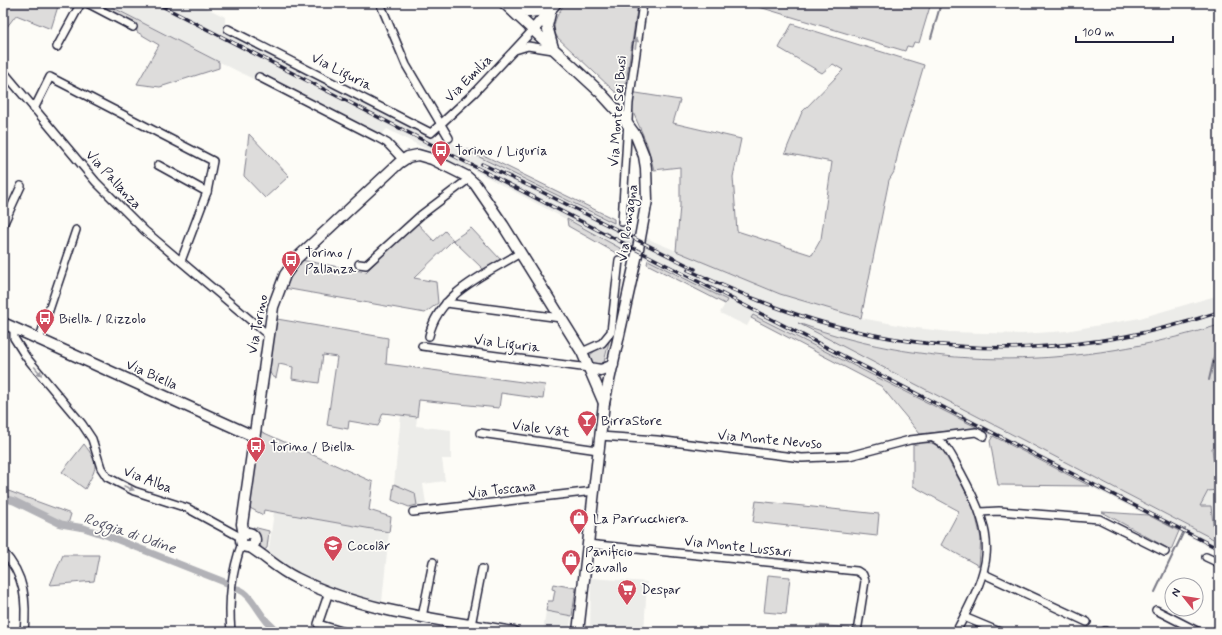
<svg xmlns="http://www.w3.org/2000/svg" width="1222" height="635" font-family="Mynerve,sans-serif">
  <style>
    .built { fill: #ecece9 }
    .green { fill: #dddcdb; stroke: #807f8b }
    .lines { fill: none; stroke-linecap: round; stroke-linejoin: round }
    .stream { stroke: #787885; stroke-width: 2 }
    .canal { stroke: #b2b2b7; stroke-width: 7 }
    .street-casing { stroke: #22223b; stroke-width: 10 }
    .secondary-casing { stroke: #22223b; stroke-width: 13 }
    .street { stroke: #fdfcf7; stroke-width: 7 }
    .secondary { stroke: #fdfcf7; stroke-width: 10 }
    .rail-casing { stroke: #22223b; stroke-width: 3.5 }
    .rail { stroke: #fdfcf7; stroke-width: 2; stroke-dasharray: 6; stroke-linecap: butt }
    .oneway { fill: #9a9aa2 }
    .labels { text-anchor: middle; stroke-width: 3.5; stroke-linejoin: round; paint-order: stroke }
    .street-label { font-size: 14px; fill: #22223b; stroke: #fdfcf7 }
    .poi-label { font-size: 14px; fill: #22223b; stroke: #fdfcf7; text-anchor: start }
    .water-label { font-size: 15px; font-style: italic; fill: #545466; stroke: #fdfcf7 }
  </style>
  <rect width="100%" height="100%" fill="#fdfcf7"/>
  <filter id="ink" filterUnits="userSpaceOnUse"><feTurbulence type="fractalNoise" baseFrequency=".025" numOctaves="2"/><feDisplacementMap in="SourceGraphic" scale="8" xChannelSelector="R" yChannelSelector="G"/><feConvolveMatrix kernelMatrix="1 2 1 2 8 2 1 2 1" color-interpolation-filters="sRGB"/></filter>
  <g filter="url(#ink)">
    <g class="built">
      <path d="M104 3H197L225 17V30L444 143 446 140 655 242 780 294 861 318 909 327 950 332 1022 334 1066 331 1140 318 1219 295V325L1140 346 1067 357 989 359 918 353 853 341 802 325 1189 526 1208 491 1217 489 1212 448 1219 447V552L753 315 747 326 720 313 727 300 628 250 627 252 472 169 461 167 387 129 380 136 261 74 257 81Z"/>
      <path d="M401 415 417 417 416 426 451 430V459H442L445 481 423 484 426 504 417 505 415 493 394 484Z"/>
      <path d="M274 512 389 532 382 602 334 588 310 578 268 555Z"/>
      <path d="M591 578 647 582 644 632H590Z"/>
      <path d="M546 611 572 616 569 631H543Z"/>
    </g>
    <g class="green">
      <path d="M3 3H59L51 29 16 15 3 32Z"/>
      <path d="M94 3H104L219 62V68L160 87 137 84 159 45 137 32 136 25Z"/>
      <path d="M565 3H638L625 89 622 93 618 94 613 90 557 37C550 24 558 14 565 3Z"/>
      <path d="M746 3H931L919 43 914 42 912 47 907 46 905 51Z"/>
      <path d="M792 24 924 65 899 148 894 172 889 180 861 318 780 294 676 251 680 206V167L654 170 647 144 629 103 630 92 680 100 673 123 741 139 733 177 737 231 812 255 821 239 832 162 785 153 802 112 843 70 833 64 822 73 779 48Z"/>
      <path d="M249 134 289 176 265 198 244 176Z"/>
      <path d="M463 149 475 151 614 219V223Z"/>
      <path d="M567 219 627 252 626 256 616 253 568 226Z"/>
      <path d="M417 223 434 241 445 231 453 240 471 228 501 260 484 270 453 240 414 278 436 282 438 303 425 313 284 288 301 260 366 272 397 240Z"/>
      <path d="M648 260 727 300 725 304 647 264Z"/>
      <path d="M753 315 978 428 920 434 881 386 751 318Z"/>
      <path d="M277 319 388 338 386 364 545 385 543 399 501 393 499 408 419 400 417 417 383 413 378 426 349 421 348 429 327 425 337 357 323 355 319 383 292 379 293 367 279 364 276 378 272 376 268 369Z"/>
      <path d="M798 323C936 373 1080 368 1219 325V447L1212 448 1217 490 1208 491 1200 506H1211L1214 532 1219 536V542Z"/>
      <path d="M610 338 604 362 599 366 593 365 588 358 589 356Z"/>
      <path d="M260 431 373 482 369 510 391 517 389 532 264 510 263 515 250 508Z"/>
      <path d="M993 436 1090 486 998 485 990 441Z"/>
      <path d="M913 442 932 443 942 449 973 505 981 538 979 566 941 545 959 511 913 486Z"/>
      <path d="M84 444C100 465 97 467 85 489L62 472Z"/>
      <path d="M394 484 415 493 417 505 409 507 392 500Z"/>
      <path d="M3 489 71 514 68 524C45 517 26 504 3 496Z"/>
      <path d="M756 501 879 514 877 536 753 522Z"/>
      <path d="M1102 512 1148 515 1179 531 1171 550Z"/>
      <path d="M253 527 269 531 267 548 263 551 260 545V537Z"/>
      <path d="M63 555H99L94 581 50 585Z"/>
      <path d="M768 575 790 577 786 614 764 612Z"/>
      <path d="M553 584 576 588 572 616 546 611 548 601H553L555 590 552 589Z"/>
      <path d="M817 625 850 628 849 632H816Z"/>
    </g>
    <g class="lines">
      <g class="stream">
        <path d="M931 38 941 3"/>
        <path d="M1209 380 1217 345"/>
        <path d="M1155 592 1185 529"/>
      </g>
      <g class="canal">
        <path d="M3 498 14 501 61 524 84 528 108 536 227 583"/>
        <path d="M238 589C255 595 260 622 280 632"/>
      </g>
      <defs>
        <g id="street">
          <path d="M87 3 133 27"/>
          <path d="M380 3 406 65 449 138"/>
          <path d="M228 29 431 133 474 93 533 30"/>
          <path d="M57 47 81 3"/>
          <path d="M515 50 528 46 553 50"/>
          <path d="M3 71 96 182 145 231 268 335"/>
          <path d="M259 77 378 138 387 143 403 160"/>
          <path d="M34 109 50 77 213 161 207 192"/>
          <path d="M158 165 207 192 181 261"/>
          <path d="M622 222 629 103 643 3"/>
          <path d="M3 225 21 186"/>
          <path d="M359 264 366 265 421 215 470 178"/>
          <path d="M446 303 561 318"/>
          <path d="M14 328V338L26 357 82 424 92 439 101 468 107 477 134 491 187 508 242 538"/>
          <path d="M429 336C438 293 486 274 520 253"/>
          <path d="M39 340 76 230"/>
          <path d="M422 346 589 368"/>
          <path d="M582 352 602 343 611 332 619 260"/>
          <path d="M480 433 598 450"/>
          <path d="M600 436 657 440 802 458 849 456 910 440 960 434 976 432 984 436"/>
          <path d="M933 438C948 444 953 459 961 473 999 543 992 564 956 632"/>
          <path d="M413 512 594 491"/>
          <path d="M980 512 999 511 1099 519 1165 552"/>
          <path d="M587 544 857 571 863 575 865 581 857 632"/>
          <path d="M3 552C25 575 27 602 24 632"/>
          <path d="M1206 557 1219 563"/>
          <path d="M984 574 1087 622"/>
          <path d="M329 592 318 624 345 632"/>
          <path d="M1156 610 1199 632"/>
          <path d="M422 617 433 562"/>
          <path d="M964 617 1000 632"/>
          <path d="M471 625 482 569"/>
          <path d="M1105 631 1106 632"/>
          <path d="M231 632C228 600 231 573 242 543"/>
        </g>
        <g id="secondary">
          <path d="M504 3 600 92 620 114 636 136 644 156 646 168 647 200 637 254 604 403 578 632"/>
          <path d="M510 7 530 12 551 9"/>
          <path d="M551 9 547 26 553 48"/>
          <path d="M533 30 556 3"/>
          <path d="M3 323 253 436"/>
          <path d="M589 368 601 370 613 365"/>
          <circle cx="248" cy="540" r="7"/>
          <path d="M244 535 242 524 273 307 285 275 297 258 399 163 408 157 418 155 432 159 466 176 475 184 503 225 582 352 604 403"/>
          <path d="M250 547C266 557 279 570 296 578 363 612 441 620 514 632"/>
        </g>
      </defs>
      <use href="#street" class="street-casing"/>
      <use href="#secondary" class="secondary-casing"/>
      <use href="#street" class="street"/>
      <use href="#secondary" class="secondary"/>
      <defs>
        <g id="rail">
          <path d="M156 3 1219 549"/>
          <path d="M482 164 540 191 695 269"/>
          <path d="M688 270C735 291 782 312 832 325 961 360 1093 354 1219 312"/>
        </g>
      </defs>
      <use href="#rail" class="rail-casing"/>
      <use href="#rail" class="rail"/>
    </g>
    <defs><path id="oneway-solid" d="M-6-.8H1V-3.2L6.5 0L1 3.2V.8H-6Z"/></defs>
    <g class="oneway">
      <use href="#oneway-solid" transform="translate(636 43) rotate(-82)"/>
      <use href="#oneway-solid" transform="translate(38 371) rotate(50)"/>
      <use href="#oneway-solid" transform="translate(129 488) rotate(23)"/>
    </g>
  </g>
  <defs>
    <symbol id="bus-pin" viewBox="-11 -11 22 30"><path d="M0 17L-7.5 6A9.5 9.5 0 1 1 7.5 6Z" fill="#d1495b" stroke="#fdfcf7"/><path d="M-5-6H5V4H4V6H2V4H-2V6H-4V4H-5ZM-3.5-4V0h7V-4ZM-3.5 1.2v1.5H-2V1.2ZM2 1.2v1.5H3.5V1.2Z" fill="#fff"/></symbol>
    <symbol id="bar-pin" viewBox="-11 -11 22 30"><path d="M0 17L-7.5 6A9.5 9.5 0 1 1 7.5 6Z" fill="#d1495b" stroke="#fdfcf7"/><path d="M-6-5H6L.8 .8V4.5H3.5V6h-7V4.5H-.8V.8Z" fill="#fff"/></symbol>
    <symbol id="shop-pin" viewBox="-11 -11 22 30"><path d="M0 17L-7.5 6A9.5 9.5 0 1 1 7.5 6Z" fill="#d1495b" stroke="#fdfcf7"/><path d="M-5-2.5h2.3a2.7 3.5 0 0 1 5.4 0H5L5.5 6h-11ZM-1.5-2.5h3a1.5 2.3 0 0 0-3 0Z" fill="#fff"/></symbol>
    <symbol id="school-pin" viewBox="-11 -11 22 30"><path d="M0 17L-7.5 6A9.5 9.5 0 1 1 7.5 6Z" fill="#d1495b" stroke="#fdfcf7"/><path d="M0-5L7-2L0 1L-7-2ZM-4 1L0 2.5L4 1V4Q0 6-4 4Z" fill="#fff"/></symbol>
    <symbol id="supermarket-pin" viewBox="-11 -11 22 30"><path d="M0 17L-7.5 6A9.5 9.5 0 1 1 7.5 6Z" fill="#d1495b" stroke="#fdfcf7"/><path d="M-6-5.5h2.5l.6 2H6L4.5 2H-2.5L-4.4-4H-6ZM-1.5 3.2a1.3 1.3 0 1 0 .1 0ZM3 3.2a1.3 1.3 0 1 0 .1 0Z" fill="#fff"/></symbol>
  </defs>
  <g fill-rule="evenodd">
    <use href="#bus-pin" x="430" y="139" width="22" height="30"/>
    <use href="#bus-pin" x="280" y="249" width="22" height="30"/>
    <use href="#bus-pin" x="34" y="307" width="22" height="30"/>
    <use href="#bar-pin" x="576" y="409" width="22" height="30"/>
    <use href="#bus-pin" x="245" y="435" width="22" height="30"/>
    <use href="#shop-pin" x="568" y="507" width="22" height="30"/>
    <use href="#school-pin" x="322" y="534" width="22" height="30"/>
    <use href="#shop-pin" x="560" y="548" width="22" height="30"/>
    <use href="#supermarket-pin" x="616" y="578" width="22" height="30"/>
  </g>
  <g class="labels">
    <g class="street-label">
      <text transform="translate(342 71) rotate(27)" y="5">Via Liguria</text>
      <text transform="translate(468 78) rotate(-45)" y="5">Via Emilia</text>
      <text transform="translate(617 111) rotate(-86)" y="5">Via Monte Sei Busi</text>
      <text transform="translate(114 179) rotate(47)" y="5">Via Pallanza</text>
      <text transform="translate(627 223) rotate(-82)" y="5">Via Romagna</text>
      <text transform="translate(257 324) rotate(-79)" y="5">Via Torino</text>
      <text transform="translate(507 343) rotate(7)" y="5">Via Liguria</text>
      <text transform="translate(152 374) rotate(24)" y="5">Via Biella</text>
      <text transform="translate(541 428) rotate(8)" y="5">Viale Vât</text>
      <text transform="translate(770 439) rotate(5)" y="5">Via Monte Nevoso</text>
      <text transform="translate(148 479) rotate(21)" y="5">Via Alba</text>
      <text transform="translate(502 489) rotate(-7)" y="5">Via Toscana</text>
      <text transform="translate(738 546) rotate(6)" y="5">Via Monte Lussari</text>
    </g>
    <g class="poi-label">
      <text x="455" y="155">Torino / Liguria</text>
      <text x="305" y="257">Torino /<tspan x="305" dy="16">Pallanza</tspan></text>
      <text x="59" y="323">Biella / Rizzolo</text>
      <text x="601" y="425">BirraStore</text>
      <text x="270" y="451">Torino / Biella</text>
      <text x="593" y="523">La Parrucchiera</text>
      <text x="347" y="550">Cocolâr</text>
      <text x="585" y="556">Panificio<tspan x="585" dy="16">Cavallo</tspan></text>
      <text x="641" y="594">Despar</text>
    </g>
    <g class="water-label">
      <text transform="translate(130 533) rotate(19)" y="5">Roggia di Udine</text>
    </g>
  </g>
  <rect width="1222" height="635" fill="none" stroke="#fdfcf7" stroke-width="16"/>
  <rect x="8" y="8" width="1206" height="619" fill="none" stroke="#22223b" stroke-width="1.5" filter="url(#ink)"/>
  <g transform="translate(1184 597) rotate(300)"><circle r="19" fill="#fdfcf7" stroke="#a5a5ac"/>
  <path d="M0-3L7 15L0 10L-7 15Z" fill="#d1495b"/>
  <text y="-6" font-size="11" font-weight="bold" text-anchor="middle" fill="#22223b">N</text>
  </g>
  <path d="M1076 36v6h97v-6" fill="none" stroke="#22223b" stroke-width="2"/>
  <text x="1082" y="36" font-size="12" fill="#22223b" stroke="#fdfcf7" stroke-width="3" paint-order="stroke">100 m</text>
</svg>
